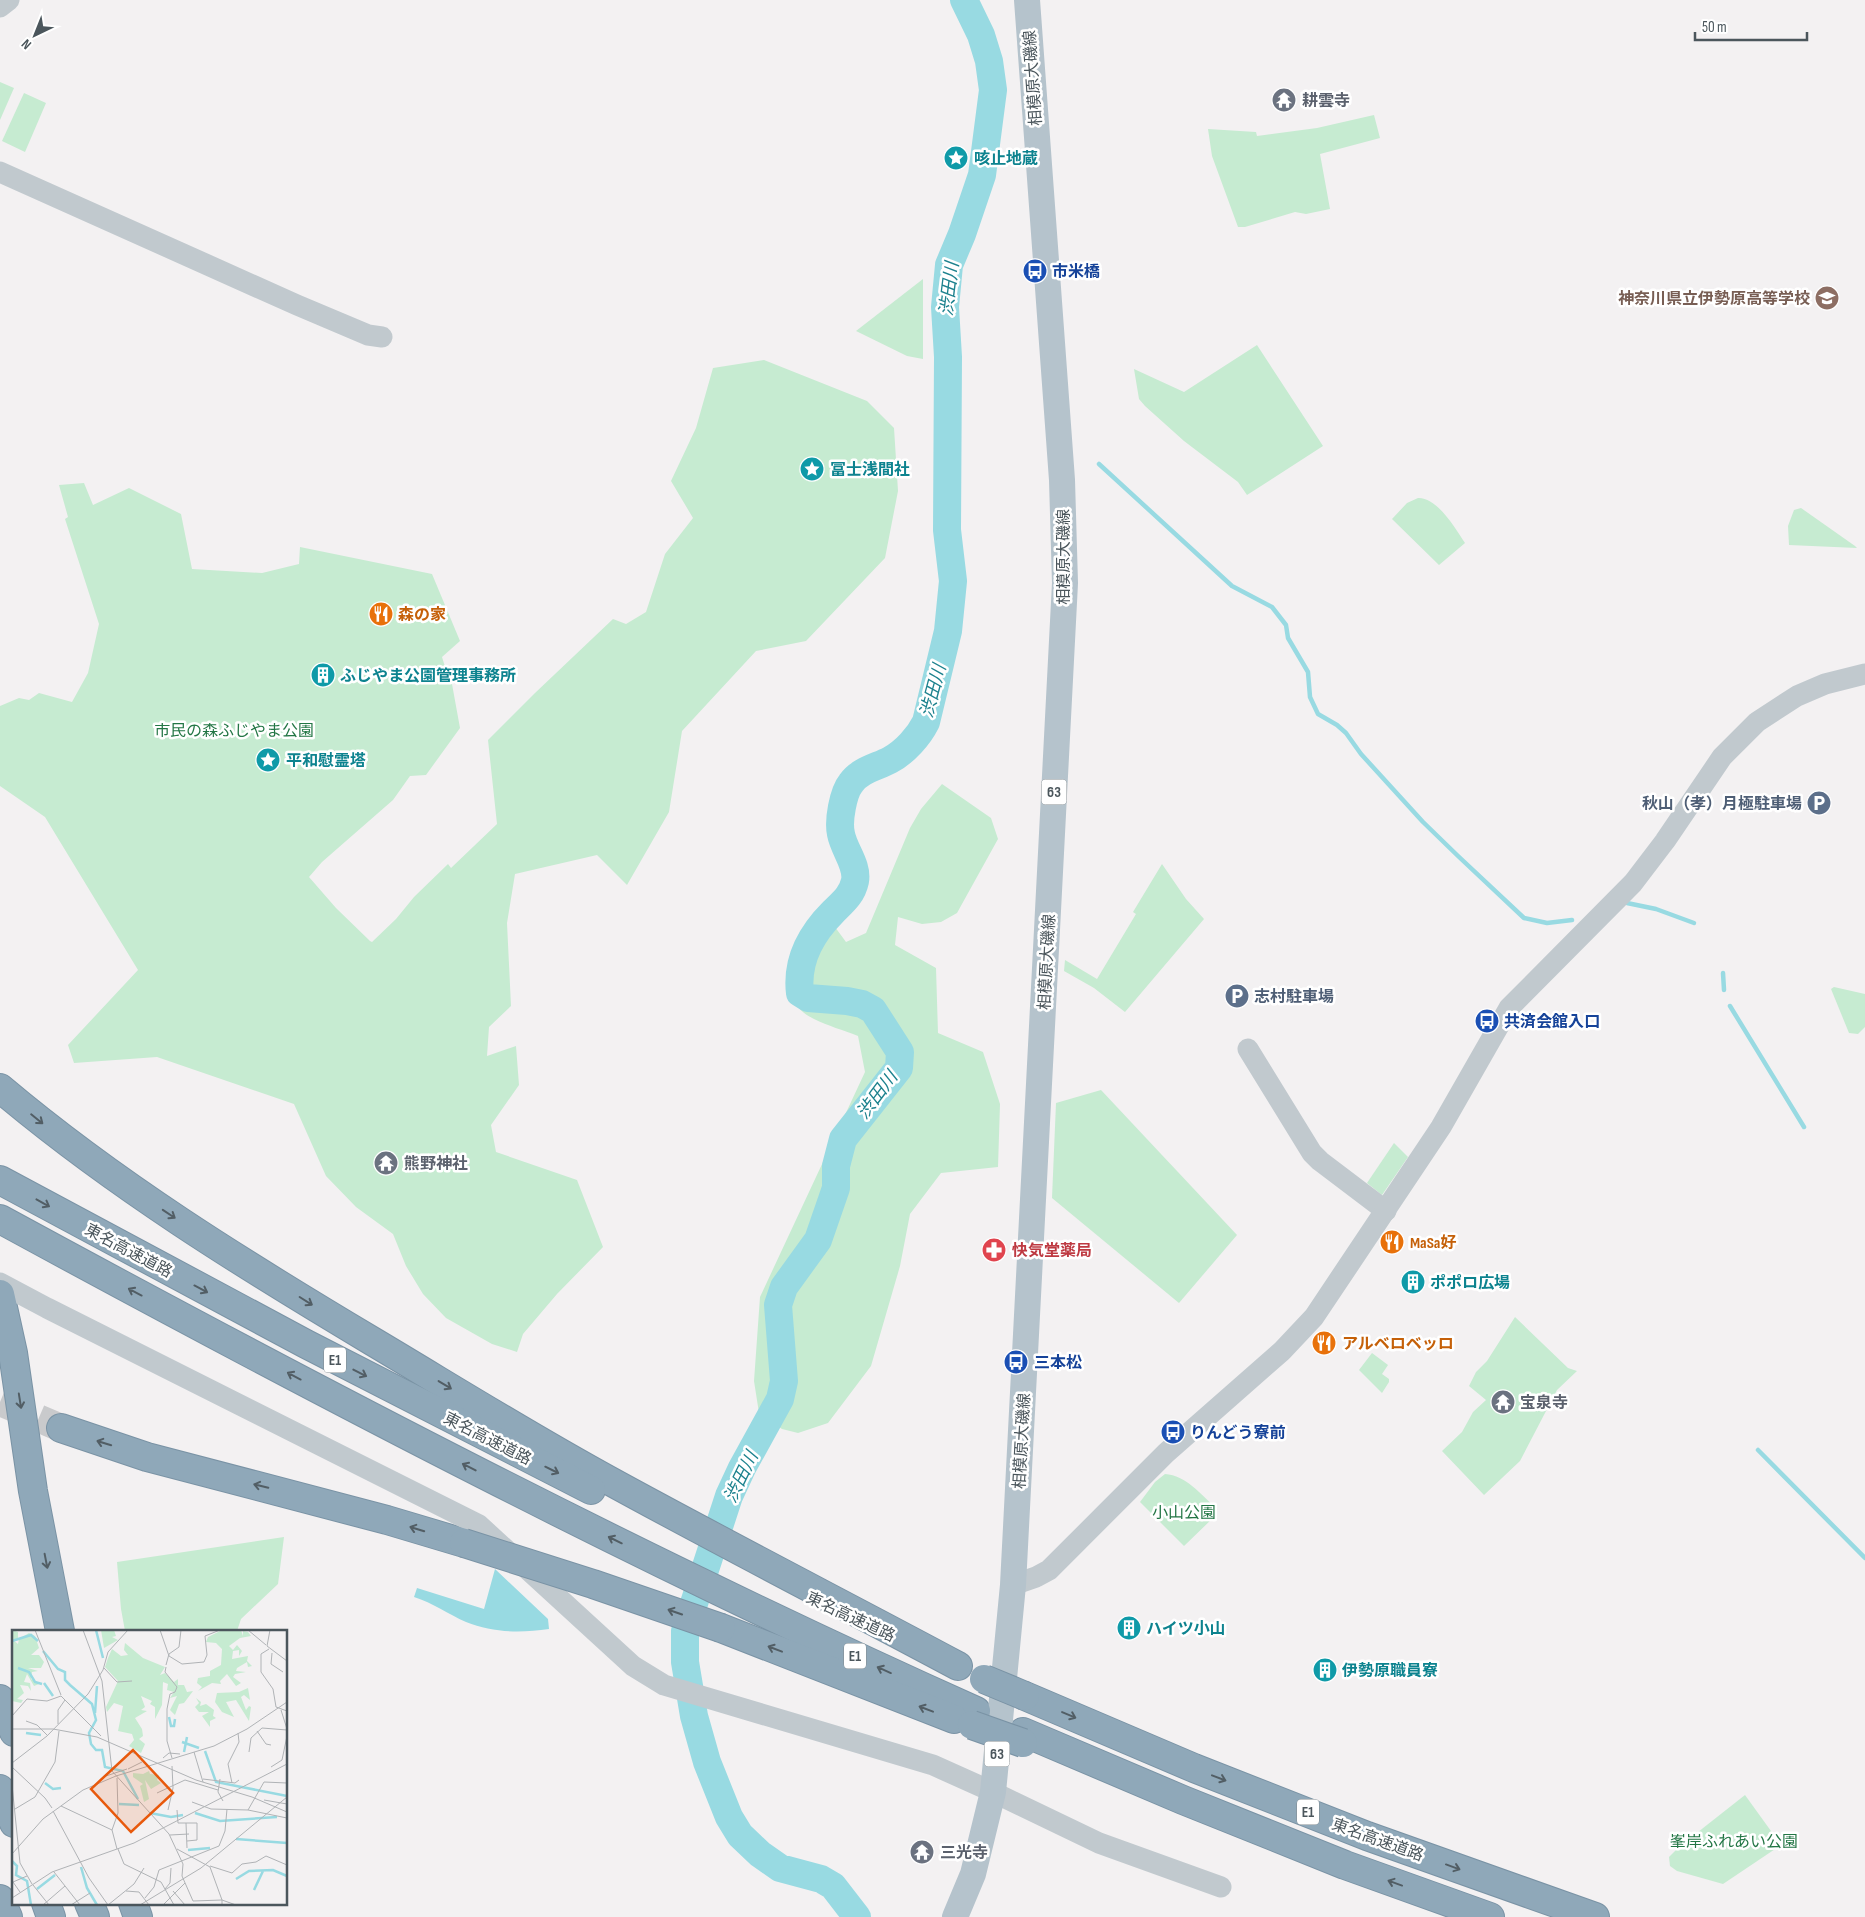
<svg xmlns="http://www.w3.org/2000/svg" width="1865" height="1917" font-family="'Sofia Sans Condensed','Noto Sans JP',sans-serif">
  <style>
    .green { fill: #c6ebd1 }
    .water { fill: #98dae2 }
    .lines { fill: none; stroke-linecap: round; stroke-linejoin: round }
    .stream { stroke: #98dae2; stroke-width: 4.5 }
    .river { stroke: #98dae2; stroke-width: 28 }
    .motorway-tunnel { stroke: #c9cacc; stroke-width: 28; stroke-dasharray: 28 14; stroke-linecap: butt }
    .motorway-casing { stroke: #7a93a5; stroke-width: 30 }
    .tertiary { stroke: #c1c9ce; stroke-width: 21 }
    .primary { stroke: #b5c3cc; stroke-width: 26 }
    .motorway { stroke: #8fa8b9; stroke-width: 28 }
    .motorway-bridge-casing { stroke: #7a93a5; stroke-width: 30; stroke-linecap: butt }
    .motorway-bridge { stroke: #8fa8b9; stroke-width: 28 }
    .oneway { stroke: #525e65 }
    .labels { text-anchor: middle; stroke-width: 5; stroke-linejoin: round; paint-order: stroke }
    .shield { fill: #fff; stroke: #81898d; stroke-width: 1 }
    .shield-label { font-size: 15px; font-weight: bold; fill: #4b565c }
    .street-label { font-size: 16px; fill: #4b565c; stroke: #fff }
    .worship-label { font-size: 16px; font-weight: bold; fill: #5b616d; stroke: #fff; text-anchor: start }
    .culture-label { font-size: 16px; font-weight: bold; fill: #0d838f; stroke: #fff; text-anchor: start }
    .transit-label { font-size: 16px; font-weight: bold; fill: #164399; stroke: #fff; text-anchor: start }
    .education-label { font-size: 16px; font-weight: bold; fill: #785e54; stroke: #fff; text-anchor: end }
    .food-label { font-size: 16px; font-weight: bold; fill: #c56008; stroke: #fff; text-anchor: start }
    .park-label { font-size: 16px; fill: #237645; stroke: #fff }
    .service-label { font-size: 16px; font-weight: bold; fill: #4e5e75; stroke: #fff; text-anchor: end }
    .health-label { font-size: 16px; font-weight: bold; fill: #be3a42; stroke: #fff; text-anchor: start }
    .water-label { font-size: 18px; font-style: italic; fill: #1d828e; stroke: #fff }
    .inset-river { fill: none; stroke: #98dae2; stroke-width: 2.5 }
    .inset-road { fill: none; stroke: #b0b3b6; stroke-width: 1 }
    .view { fill: #e8590c; fill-opacity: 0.15; stroke: #e8590c; stroke-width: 2.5 }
    .inset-edge { fill: none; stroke: #4b565c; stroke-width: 2.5 }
  </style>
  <rect width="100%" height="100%" fill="#f3f1f2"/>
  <g class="green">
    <path d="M0 82 14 88 0 120Z"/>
    <path d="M24 93 46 103 25 152 2 141Z"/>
    <path d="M1374 115 1380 138 1320 154 1330 209 1306 214 1295 212 1245 227H1238L1212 156 1208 129 1256 132 1257 136 1317 128Z"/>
    <path d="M923 279V359L907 356 856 331Z"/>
    <path d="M1257 345 1323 446 1247 495 1238 482 1184 441 1145 406 1139 399 1134 369 1184 392Z"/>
    <path d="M764 360 867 401 894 428 898 491 885 558 806 641 756 651 682 731 669 812 627 885 597 855 515 874 507 923 511 1006 489 1027 487 1056 516 1046 519 1085 491 1125 496 1152 577 1180 603 1247 557 1294 523 1334 517 1352 492 1344 446 1318 423 1294 406 1266 393 1234 356 1207 326 1176 294 1104 157 1057 74 1063 68 1045 138 970 45 817 0 786V706L19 698 29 700 39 693 72 702 88 673 99 624 65 519 68 517 59 485 84 483 93 505 129 488 181 514 192 569 262 573 299 564 300 547 432 574 460 641 442 657 450 683 452 684 460 728 426 775 410 776 393 800 322 862 309 877 336 908 370 941 372 942 396 919 414 897 448 864 451 868 497 824 488 740 535 693 613 619 626 624 646 612 665 554 693 518 671 481 696 428 713 368Z"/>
    <path d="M1418 498C1437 497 1455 528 1465 543L1439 565 1392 519 1407 503Z"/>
    <path d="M1801 508 1855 546 1857 548 1789 545 1788 526 1794 510Z"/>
    <path d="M942 784 991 818 998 839 957 913 941 922 922 924 898 917 895 945 936 968 938 1033 983 1052 1000 1104 998 1167 941 1173 910 1214 900 1266 871 1366 828 1423 798 1433 782 1429 759 1413 754 1381 760 1297 865 1072 858 1036C843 1030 828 1026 814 1019 776 1000 788 961 805 931L835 927 846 942 866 933 910 828 921 809Z"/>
    <path d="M1162 864 1186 899 1204 919 1125 1012 1094 988 1064 971 1065 960 1097 979 1136 914 1133 912Z"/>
    <path d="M1834 987 1865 994V1027L1858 1034 1849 1033 1831 989Z"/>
    <path d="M1101 1090 1237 1235 1179 1303 1052 1198 1056 1103Z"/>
    <path d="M1394 1143 1408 1157 1382 1195 1367 1183Z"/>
    <path d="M1515 1317 1568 1368 1577 1371 1557 1390 1520 1461 1484 1495 1442 1451 1462 1432 1473 1412 1486 1400 1469 1386 1476 1372 1487 1361Z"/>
    <path d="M1372 1353 1388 1365 1382 1374 1389 1379V1382L1382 1393 1359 1370Z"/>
    <path d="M1165 1474C1186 1475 1201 1495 1216 1508L1214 1517 1184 1546 1140 1502 1155 1482Z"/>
    <path d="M284 1537 278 1584 241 1619 237 1631H125L121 1609 117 1562Z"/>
    <path d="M1745 1795 1781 1845 1723 1884 1677 1871 1670 1866 1669 1857 1679 1847Z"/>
  </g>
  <path class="water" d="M495 1569 548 1619 549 1629C521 1633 493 1633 466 1622 448 1614 433 1603 414 1597L417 1588 484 1609Z"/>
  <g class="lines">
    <g class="stream">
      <path d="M1099 464 1232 586 1272 607 1286 625 1288 638 1308 672 1310 697 1318 714 1337 725 1346 733 1361 754 1423 822 1458 856 1524 918 1547 923 1572 920"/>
      <path d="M1627 903 1656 909 1694 923"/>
      <path d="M1723 973 1724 990"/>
      <path d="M1730 1006 1804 1127"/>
      <path d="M1758 1450 1865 1558"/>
    </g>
    <path class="river" d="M857 1917 833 1886 821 1879 780 1868 760 1854 740 1835 729 1817 707 1762 694 1716 685 1662V1631L729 1496 742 1468 780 1399 784 1381 778 1305 784 1287 818 1240 836 1188V1166L843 1139 899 1068 900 1052 873 1010 862 1004 847 1001 808 998 800 993C796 960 811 934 833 912 843 902 852 895 855 881 858 865 844 850 841 834 838 821 843 793 851 783 860 770 877 767 890 760 905 752 919 736 926 722L948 631 953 581 947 530 948 357 945 307 949 265 962 234 982 175 993 90 989 61 981 35 964 0"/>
    <path class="motorway-tunnel" d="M0 1402 61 1428"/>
    <defs>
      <g id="motorway">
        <path d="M0 1088C115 1185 243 1264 372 1341 451 1388 529 1437 610 1481 725 1544 842 1604 958 1666"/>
        <path d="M0 1180 306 1344 591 1490"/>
        <path d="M0 1219C320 1393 644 1562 976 1711"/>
        <path d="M0 1294 13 1353 33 1491 60 1631"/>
        <path d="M61 1428 147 1457 387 1520 464 1543"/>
        <path d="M721 1628 954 1719"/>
        <path d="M1025 1696 1194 1768 1367 1836 1595 1917"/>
        <path d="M0 1699 14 1732"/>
        <path d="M1023 1732 1183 1800 1345 1865 1490 1917"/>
        <path d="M0 1789 14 1823"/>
        <path d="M0 1899 8 1917"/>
        <path d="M46 1903 51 1917"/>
        <path d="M89 1903 95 1917"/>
        <path d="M133 1903 138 1917"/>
      </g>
    </defs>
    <use href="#motorway" class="motorway-casing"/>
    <g class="tertiary">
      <path d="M0 7 9 0"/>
      <path d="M0 172 297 305 368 335 382 337"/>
      <path d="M1248 1049 1312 1153 1320 1161 1386 1211"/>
      <path d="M0 1283 47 1308 479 1525 633 1666 664 1685 933 1765 993 1792 1099 1843 1221 1887"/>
      <path d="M1013 1585 1036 1577 1049 1570 1166 1453 1282 1351 1314 1317 1441 1127 1509 1008 1633 883 1665 841 1722 757 1757 722 1797 696 1825 684 1865 674"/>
    </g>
    <path class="primary" d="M955 1917 973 1874 993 1792 1013 1585 1065 583 1062 480 1027 0"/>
    <use href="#motorway" class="motorway"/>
    <defs>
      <g id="motorway-bridge">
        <path d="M464 1543 593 1584 721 1628"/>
        <path d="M984 1679 1025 1696"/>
        <path d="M972 1725 1023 1743"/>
      </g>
    </defs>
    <use href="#motorway-bridge" class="motorway-bridge-casing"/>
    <use href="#motorway-bridge" class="motorway-bridge"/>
  </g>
  <defs><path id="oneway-shaft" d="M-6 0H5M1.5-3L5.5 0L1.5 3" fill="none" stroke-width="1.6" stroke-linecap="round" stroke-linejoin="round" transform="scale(1.25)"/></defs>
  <g class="oneway">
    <use href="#oneway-shaft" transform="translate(37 1119) rotate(39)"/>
    <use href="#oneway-shaft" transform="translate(43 1203) rotate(29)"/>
    <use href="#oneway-shaft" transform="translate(169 1214) rotate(34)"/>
    <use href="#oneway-shaft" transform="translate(201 1289) rotate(28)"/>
    <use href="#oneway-shaft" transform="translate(135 1292) rotate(-152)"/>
    <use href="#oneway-shaft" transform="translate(306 1301) rotate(32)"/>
    <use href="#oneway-shaft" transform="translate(360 1373) rotate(27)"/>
    <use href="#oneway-shaft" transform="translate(294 1376) rotate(-152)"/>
    <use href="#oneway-shaft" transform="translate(445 1385) rotate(31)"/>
    <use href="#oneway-shaft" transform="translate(20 1401) rotate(81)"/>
    <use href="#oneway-shaft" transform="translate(104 1443) rotate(-163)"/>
    <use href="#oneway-shaft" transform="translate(469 1467) rotate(-153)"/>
    <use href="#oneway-shaft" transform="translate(552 1470) rotate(26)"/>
    <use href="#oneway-shaft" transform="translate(261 1486) rotate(-166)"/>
    <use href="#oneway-shaft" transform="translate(417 1529) rotate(-163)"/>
    <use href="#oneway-shaft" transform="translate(615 1540) rotate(-154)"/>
    <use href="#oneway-shaft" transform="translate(46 1561) rotate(79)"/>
    <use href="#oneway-shaft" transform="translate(675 1612) rotate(-161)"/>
    <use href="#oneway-shaft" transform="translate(775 1649) rotate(-159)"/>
    <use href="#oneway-shaft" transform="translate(884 1670) rotate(-156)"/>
    <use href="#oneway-shaft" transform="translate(926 1709) rotate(-159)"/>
    <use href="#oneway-shaft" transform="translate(1069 1715) rotate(23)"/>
    <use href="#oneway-shaft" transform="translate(1219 1778) rotate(21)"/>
    <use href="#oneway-shaft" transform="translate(1453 1867) rotate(20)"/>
    <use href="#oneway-shaft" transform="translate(1395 1883) rotate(-160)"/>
  </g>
  <defs>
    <symbol id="temple-disc" viewBox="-11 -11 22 22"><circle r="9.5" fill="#6b7280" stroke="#fff"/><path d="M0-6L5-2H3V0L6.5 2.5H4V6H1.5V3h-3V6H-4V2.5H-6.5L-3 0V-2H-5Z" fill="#fff"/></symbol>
    <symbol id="sight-disc" viewBox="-11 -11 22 22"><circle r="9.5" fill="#0f9aa8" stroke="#fff"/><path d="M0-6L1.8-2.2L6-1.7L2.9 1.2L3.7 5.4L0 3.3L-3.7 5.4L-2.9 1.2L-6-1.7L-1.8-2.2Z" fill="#fff"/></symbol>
    <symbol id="bus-disc" viewBox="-11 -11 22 22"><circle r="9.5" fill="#1a4fb4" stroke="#fff"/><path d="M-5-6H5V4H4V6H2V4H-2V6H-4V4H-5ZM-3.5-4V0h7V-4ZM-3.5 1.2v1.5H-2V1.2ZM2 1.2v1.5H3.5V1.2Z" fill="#fff"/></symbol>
    <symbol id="school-disc" viewBox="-11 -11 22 22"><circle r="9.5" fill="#8d6e63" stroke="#fff"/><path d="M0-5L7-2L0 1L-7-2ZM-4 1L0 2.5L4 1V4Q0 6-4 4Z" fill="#fff"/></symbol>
    <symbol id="restaurant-disc" viewBox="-11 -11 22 22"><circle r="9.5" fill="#e8710a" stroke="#fff"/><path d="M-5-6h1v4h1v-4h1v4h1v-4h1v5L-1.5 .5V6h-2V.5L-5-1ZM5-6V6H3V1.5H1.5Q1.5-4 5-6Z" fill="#fff"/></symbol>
    <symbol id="building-disc" viewBox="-11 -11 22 22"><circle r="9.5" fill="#0f9aa8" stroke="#fff"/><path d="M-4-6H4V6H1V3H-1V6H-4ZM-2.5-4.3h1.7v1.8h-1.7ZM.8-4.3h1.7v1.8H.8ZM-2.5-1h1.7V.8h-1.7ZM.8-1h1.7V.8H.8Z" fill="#fff"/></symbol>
    <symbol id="parking-disc" viewBox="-11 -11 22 22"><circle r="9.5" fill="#5c6f8a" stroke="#fff"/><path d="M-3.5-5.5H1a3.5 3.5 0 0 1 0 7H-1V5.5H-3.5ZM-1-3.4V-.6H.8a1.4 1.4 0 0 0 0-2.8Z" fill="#fff"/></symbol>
    <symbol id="pharmacy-disc" viewBox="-11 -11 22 22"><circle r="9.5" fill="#e0444e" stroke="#fff"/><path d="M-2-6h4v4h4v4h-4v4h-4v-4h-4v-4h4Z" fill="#fff"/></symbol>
  </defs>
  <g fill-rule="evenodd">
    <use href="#temple-disc" x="1270" y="86" width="28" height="28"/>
    <use href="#sight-disc" x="942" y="144" width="28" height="28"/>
    <use href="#bus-disc" x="1021" y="257" width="28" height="28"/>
    <use href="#school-disc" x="1813" y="284" width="28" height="28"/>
    <use href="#sight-disc" x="798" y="455" width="28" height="28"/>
    <use href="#restaurant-disc" x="367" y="600" width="28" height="28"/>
    <use href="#building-disc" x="309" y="661" width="28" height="28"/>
    <use href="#sight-disc" x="254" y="746" width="28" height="28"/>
    <use href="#parking-disc" x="1805" y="789" width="28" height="28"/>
    <use href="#parking-disc" x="1223" y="982" width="28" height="28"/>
    <use href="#bus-disc" x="1473" y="1007" width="28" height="28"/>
    <use href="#temple-disc" x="372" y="1149" width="28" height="28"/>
    <use href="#restaurant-disc" x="1378" y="1228" width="28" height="28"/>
    <use href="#pharmacy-disc" x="980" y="1236" width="28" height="28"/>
    <use href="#building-disc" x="1399" y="1268" width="28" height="28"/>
    <use href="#restaurant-disc" x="1310" y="1329" width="28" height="28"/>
    <use href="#bus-disc" x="1002" y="1348" width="28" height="28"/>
    <use href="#temple-disc" x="1489" y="1388" width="28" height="28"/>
    <use href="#bus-disc" x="1159" y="1418" width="28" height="28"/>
    <use href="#building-disc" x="1115" y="1614" width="28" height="28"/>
    <use href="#building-disc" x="1311" y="1656" width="28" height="28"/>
    <use href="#temple-disc" x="908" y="1838" width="28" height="28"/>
  </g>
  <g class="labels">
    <g class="shield">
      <rect x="1041.5" y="779.5" width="25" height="25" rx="4"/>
      <rect x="324" y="1347.5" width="22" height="25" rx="4"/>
      <rect x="844" y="1643.5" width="22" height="25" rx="4"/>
      <rect x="984.5" y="1741.5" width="25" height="25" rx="4"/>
      <rect x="1297" y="1799.5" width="22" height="25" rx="4"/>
    </g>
    <g class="shield-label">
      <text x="1054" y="797">63</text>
      <text x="335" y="1365">E1</text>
      <text x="855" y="1661">E1</text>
      <text x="997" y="1759">63</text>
      <text x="1308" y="1817">E1</text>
    </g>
    <g class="street-label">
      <text transform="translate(1032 78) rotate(-94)" y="6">相模原大磯線</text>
      <text transform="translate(1063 557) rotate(-90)" y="6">相模原大磯線</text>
      <text transform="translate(1046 962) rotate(-87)" y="6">相模原大磯線</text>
      <text transform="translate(129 1250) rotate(28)" y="6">東名高速道路</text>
      <text transform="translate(488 1438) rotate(27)" y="6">東名高速道路</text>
      <text transform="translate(1021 1441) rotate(-87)" y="6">相模原大磯線</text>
      <text transform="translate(851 1616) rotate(25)" y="6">東名高速道路</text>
      <text transform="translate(1378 1839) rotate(20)" y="6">東名高速道路</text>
    </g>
    <g class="worship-label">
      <text x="1302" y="106">耕雲寺</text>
      <text x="404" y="1169">熊野神社</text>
      <text x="1520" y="1408">宝泉寺</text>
      <text x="940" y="1858">三光寺</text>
    </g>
    <g class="culture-label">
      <text x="974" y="164">咳止地蔵</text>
      <text x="830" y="475">冨士浅間社</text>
      <text x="340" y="681">ふじやま公園管理事務所</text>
      <text x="286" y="766">平和慰霊塔</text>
      <text x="1430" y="1288">ポポロ広場</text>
      <text x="1146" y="1634">ハイツ小山</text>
      <text x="1342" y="1676">伊勢原職員寮</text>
    </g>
    <g class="transit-label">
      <text x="1052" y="277">市米橋</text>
      <text x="1504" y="1027">共済会館入口</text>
      <text x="1034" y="1368">三本松</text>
      <text x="1190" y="1438">りんどう寮前</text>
    </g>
    <g class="education-label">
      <text x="1810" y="304">神奈川県立伊勢原高等学校</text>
    </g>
    <g class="food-label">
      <text x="398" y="620">森の家</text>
      <text x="1410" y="1248">MaSa好</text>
      <text x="1342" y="1349">アルベロベッロ</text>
    </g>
    <g class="park-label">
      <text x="234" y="736">市民の森ふじやま公園</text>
      <text x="1184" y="1518">小山公園</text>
      <text x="1734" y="1847">峯岸ふれあい公園</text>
    </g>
    <g class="service-label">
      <text x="1802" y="809">秋山（孝）月極駐車場</text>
      <text x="1254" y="1002" text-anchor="start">志村駐車場</text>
    </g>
    <g class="health-label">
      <text x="1012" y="1256">快気堂薬局</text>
    </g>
    <g class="water-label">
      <text transform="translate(949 289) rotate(-83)" y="6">渋田川</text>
      <text transform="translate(933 691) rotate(-75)" y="6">渋田川</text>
      <text transform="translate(877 1095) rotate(-53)" y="6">渋田川</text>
      <text transform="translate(741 1477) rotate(-64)" y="6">渋田川</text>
    </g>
  </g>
  <g transform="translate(12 1630)">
    <rect width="275" height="275" fill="#f3f1f2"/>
    <path d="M0 0 6 2V9L1 10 6 14 7 9 17 3 23 6 27 18 19 25H27L32 32 29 38H16L26 41 20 42 19 49 27 54 22 56 15 44 12 52 18 53 19 61 16 56 8 55 12 63 5 69 11 70 9 73 0 71ZM89 0H102L104 6 100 7 106 10 92 18ZM210 0H229L231 6V1L236 2 239 6 228 8 217 16 221 20 225 15 230 21 227 26V20L221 21 220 29 236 26 235 31 240 36 236 37 235 32 225 38 224 41 234 42 223 44 221 47 229 53 224 56 215 44 208 51 209 54 200 53 186 61 190 57 185 53 186 48 198 46V41L209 35 210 19 204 13 194 12 196 7ZM113 13 131 28 153 37 148 45 153 43 162 52 166 49V55H172L175 62 181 61 172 73 167 74 163 85 158 80 165 66 158 68 162 62 155 60 156 54 151 52 150 75 143 89V77L138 74 140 71 129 66 133 77 129 80 135 81 123 88 130 99 131 106 127 109 133 114 129 123 117 116 122 110 120 104 106 101 111 76 102 73 95 82 94 77 106 51 93 37 96 28 100 19 109 26 116 25 112 20ZM236 58 238 70 232 65 229 67 234 80 237 76 239 77 237 91 224 70 214 72 222 87 210 82 203 72 205 63 227 62ZM184 68 189 72 188 76 194 74 202 80 201 86 204 88 198 91V97L190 86 197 82H187L183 77 187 73ZM137 141 138 144 147 145 145 150 149 153 139 159 133 150 137 169 132 172 128 156 131 154 121 147V143L131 144Z" fill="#c6ebd1"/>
    <path class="inset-river" d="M84 0 91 28M0 11 19 5 26 11M31 21 46 39 53 42V50L58 55 80 74 84 90 77 103 79 114 84 120H90L93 137 111 141 126 169M6 38 17 42 23 52 30 54M32 53 41 66M83 83 85 56M157 87 159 96H162L163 89M14 103 29 105M170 112 187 118M193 121 204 152 275 166M172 122 175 107M33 153 41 159 49 158M107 174 127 175M138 183 159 187 171 185M183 183 208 191 265 187M224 209 275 213M176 220 198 218M0 231 5 236 4 245 15 251 19 275M69 237 75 258 85 275M224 249 237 241 261 240 275 246M25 259 43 245M242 260 251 241"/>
    <path class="inset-road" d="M23 0 49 65M71 0 90 51 100 141 157 204 171 234 170 246 181 271 210 270V275M148 0 157 26 170 34 192 32 195 25 193 6 208 0M236 0 254 15M258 0 255 16 275 31M257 19 249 24V42L261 59 264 77 275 81M260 23 259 34 271 42M154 35 157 24 167 17 169 0M154 37 153 42 165 57 163 62 158 64 155 79V111L160 128M92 38 105 52 120 51M269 80 275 99M0 86 15 69 35 71 49 66 89 106M14 91 25 95 36 106M46 94V80L53 70M0 99H41L85 107 184 150 240 167 275 182M245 101 254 114 259 115M182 122 191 152M237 122 239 108 250 98 275 100M151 128 157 123 168 124M0 133 35 106 76 64 91 40 96 22 116 0M0 137 33 168 40 178M259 137 270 130 275 106M116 139 130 132M94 146 115 139M105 148 106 183 100 200 105 219M191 149 223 153 227 150M208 149 206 162 211 171M220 153 216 134 227 112 226 103M0 155 8 233 20 254M145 163 173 150 206 160M252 170 275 174M180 172 199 179 236 180 275 188M49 176 100 200M3 179 23 167 43 132 47 101M156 180 161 158 160 136M165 180 166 193H185V210L175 211M236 180 252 152 275 153M41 181 77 248 96 275M174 193 175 218M158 205 177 204M106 219 112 234 149 252 162 275M165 219 198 237 210 270 224 275M0 224 31 189 71 160 104 146 202 116 235 99 275 72M198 236 220 243 230 234 244 232 254 226 275 235M42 242 68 275M21 255 37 275M153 259 158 253 159 238M114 261 127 262 137 275M161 261 173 275M8 262 1 252 15 246M0 268 40 242 122 213 275 134M133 268 142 257 147 240 207 216 213 201 215 179M31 275 53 256M59 275 78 263M96 275 122 254 132 238M128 275 189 238 275 167M151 275 173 253"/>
    <path class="view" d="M121 120 161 163 119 202 79 159Z"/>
    <rect width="275" height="275" class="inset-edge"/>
  </g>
  <g transform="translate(35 35) rotate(223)" stroke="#ffffff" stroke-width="4" paint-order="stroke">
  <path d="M0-4L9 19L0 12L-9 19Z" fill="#4b565c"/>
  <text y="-8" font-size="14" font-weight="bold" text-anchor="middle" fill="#4b565c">N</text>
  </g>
  <path d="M1695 32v8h112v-8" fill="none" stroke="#4b565c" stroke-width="2.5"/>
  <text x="1702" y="32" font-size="15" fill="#4b565c" stroke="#ffffff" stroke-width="4" paint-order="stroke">50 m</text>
</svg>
